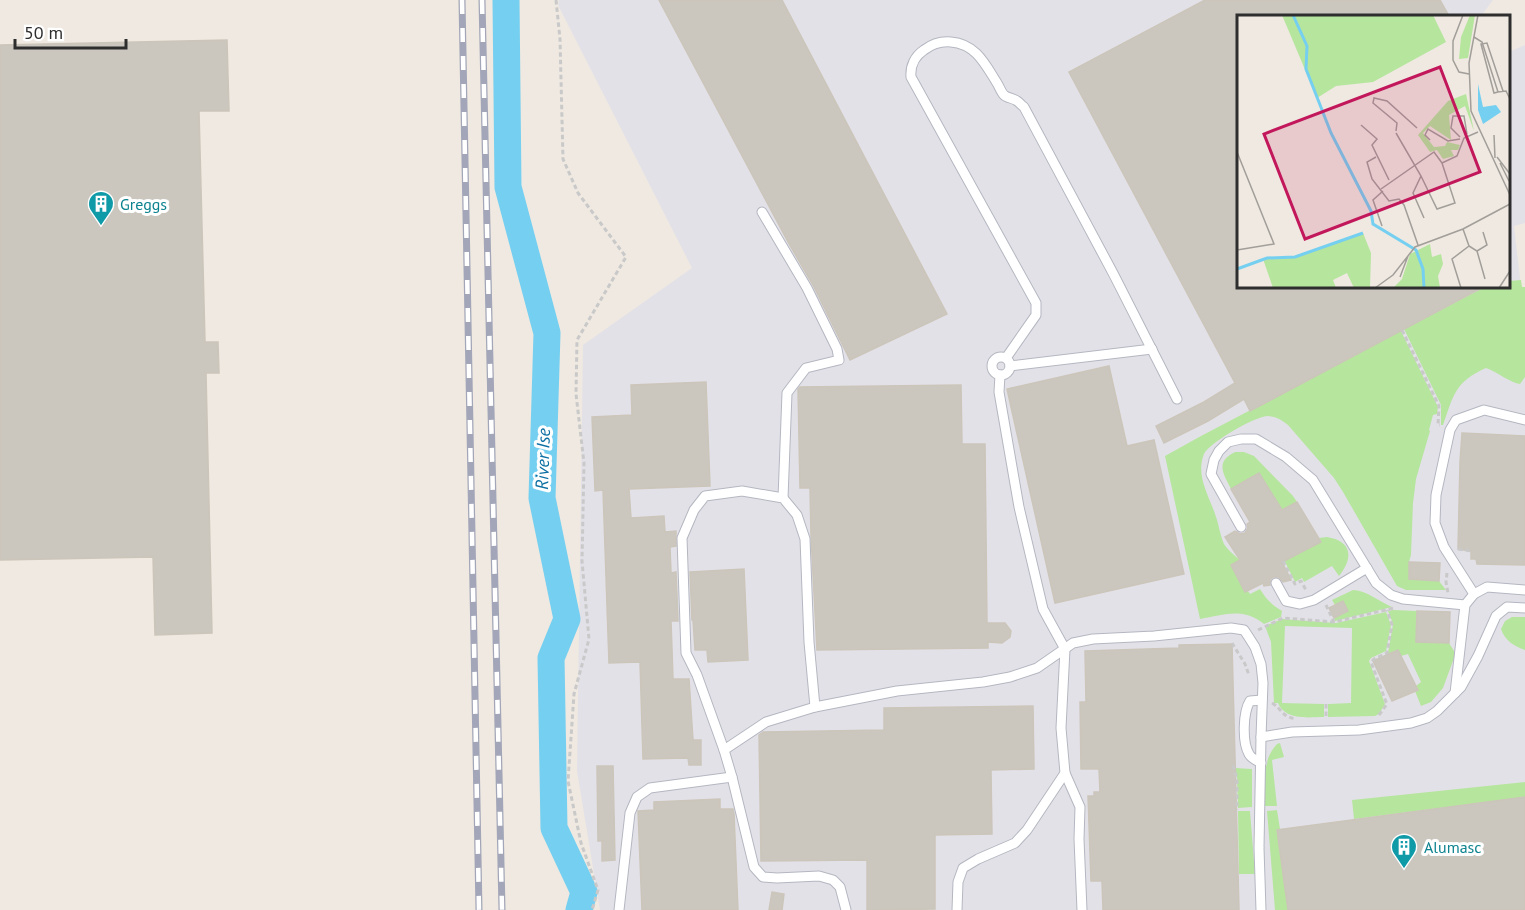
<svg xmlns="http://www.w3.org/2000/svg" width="1525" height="910" font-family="'PT Sans',sans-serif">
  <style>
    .industrial { fill: #e3e1e8 }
    .green { fill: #b6e59e }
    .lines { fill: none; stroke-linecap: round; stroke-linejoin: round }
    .river { stroke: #75cff0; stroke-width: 27 }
    .building { fill: #cbc7bf; stroke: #cbc5ba; stroke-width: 1.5 }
    .service-casing { stroke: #b4b7c1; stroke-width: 11 }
    .path { stroke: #c9c9c9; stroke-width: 3; stroke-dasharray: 4.5 3; stroke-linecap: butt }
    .service { stroke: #fff; stroke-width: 9 }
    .rail-casing { stroke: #a3a6b8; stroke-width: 7 }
    .rail { stroke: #fff; stroke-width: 4.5; stroke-dasharray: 14; stroke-linecap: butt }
    .labels { text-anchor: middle; stroke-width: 6; stroke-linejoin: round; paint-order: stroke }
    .culture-label { font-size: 16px; fill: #0d838f; stroke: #fff; text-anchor: start }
    .water-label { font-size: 18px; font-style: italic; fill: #0d6fa3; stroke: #fff }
    .inset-river { fill: none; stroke: #75cff0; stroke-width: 3 }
    .inset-road { fill: none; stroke: #a29e99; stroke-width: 1.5 }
    .view { fill: #c2185b; fill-opacity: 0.15; stroke: #c2185b; stroke-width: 3 }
    .inset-edge { fill: none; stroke: #2e2e2e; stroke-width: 3 }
  </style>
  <rect width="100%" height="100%" fill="#efe9e1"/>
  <path class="industrial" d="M559 0H1493L1481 16H1238V286H1508L1509 52 1525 45V223L1514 226 1521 287H1525V797L1277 830 1288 910H600L577 771 583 345 692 268 558 5Z"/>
  <g class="green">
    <path d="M1521 280 1522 287H1525V377L1520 384C1511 383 1497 372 1486 368 1455 382 1454 394 1443 425H1441V405L1404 329 1485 287 1508 286 1509 281Z"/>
    <path d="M1401 331 1438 407 1437 414 1433 415 1429 430 1430 431 1416 479 1413 503 1411 555 1409 562V578L1439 581 1446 590H1406L1397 586 1343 492 1334 478 1288 425C1282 420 1275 416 1267 416 1254 417 1209 443 1204 454 1195 476 1210 497 1216 517 1219 525 1220 535 1224 544 1228 550 1235 556 1240 560L1231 565 1241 581 1240 582 1245 592 1248 591 1250 594 1260 589C1266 599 1272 605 1282 611L1281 617 1264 624C1243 607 1224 615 1200 619L1165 456 1201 436Z"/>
    <path d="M1235 452H1244L1254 456 1293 496 1297 502 1282 510 1259 474 1231 489C1223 473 1215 462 1235 452Z"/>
    <path d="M1327 537C1352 541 1354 558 1339 576L1332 566 1304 582 1302 578 1295 582 1284 560 1319 538Z"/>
    <path d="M1353 590C1366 590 1380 602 1392 607L1335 621 1334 618 1348 611 1343 601 1335 605 1332 600Z"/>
    <path d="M1393 610 1417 611 1416 642 1449 643 1454 651V658L1443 688 1431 702 1421 706 1415 691 1416 686 1421 682 1408 654 1401 656 1397 650 1388 654V653L1393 624 1388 611Z"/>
    <path d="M1386 612 1391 625 1386 651 1371 658 1369 661 1385 704 1379 714 1375 716 1328 717V704L1351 703 1352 628 1285 626 1282 703 1324 704V717C1308 717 1286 721 1278 703H1274L1271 642 1265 626 1282 619 1336 623Z"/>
    <path d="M1512 617H1525V650C1514 646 1505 641 1501 629L1505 621Z"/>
    <path d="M1280 743 1284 757 1272 760 1277 806H1263L1264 766 1267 765C1267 757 1272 750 1277 744Z"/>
    <path d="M1235 768 1252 769V807L1238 808 1237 778Z"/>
    <path d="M1525 782V797L1354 819 1352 800Z"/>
    <path d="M1277 810 1280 829 1277 830 1288 910H1275L1267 811Z"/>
    <path d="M1238 811H1250L1255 874H1239Z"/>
  </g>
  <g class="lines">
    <path class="river" d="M506 0 508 187 547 333 542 498 567 619 551 658 554 828 584 892 579 910"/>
  </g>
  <g class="building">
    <path d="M659 0H782L947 314 850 360 813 285 788 242Z"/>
    <path d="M1205 0H1440L1449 16H1239V286H1485L1250 411 1244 399 1208 421 1164 443 1156 426 1204 402 1235 383 1069 72Z"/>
    <path d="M227 40 229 111H199L205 342H218L219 373H206L212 633 155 635 153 557 0 560V45Z"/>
    <path d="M1109 366 1127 446 1154 440 1184 574 1055 603 1007 389Z"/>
    <path d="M706 382 710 486 629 489 631 518 664 516 665 532 676 531V546L670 547 671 573 676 572 678 621H671L673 679H689L693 740H701V765H689L688 758 643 759 640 662 609 663 603 490 595 491 592 417 632 415 631 385Z"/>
    <path d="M961 385 962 444H985L987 623H1005L1011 631 1010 637 1002 643 988 642V648L817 650 811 535 810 488H800L798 389 800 387Z"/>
    <path d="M1462 433 1525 436V565L1477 564 1476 559H1471V551L1458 549 1460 462Z"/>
    <path d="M1259 473 1282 510 1297 502 1321 542 1282 562 1291 580 1283 582 1279 577H1273L1270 580V585L1264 586 1263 583 1245 592 1231 565 1240 560 1225 537 1235 531 1240 534 1245 533 1248 528 1247 524 1250 522 1231 489Z"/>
    <path d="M1409 562 1440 563 1439 581 1409 579Z"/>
    <path d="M744 569 748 660 708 662 707 650H695L693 620H692L690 572Z"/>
    <path d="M1343 601 1348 611 1334 618 1329 608Z"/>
    <path d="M1417 611 1450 612 1449 643 1416 642Z"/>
    <path d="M1232 644 1239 910H1103L1102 881H1091L1088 796H1094V792H1100L1099 769H1081L1080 702H1086L1085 651 1179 648V645Z"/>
    <path d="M1398 650 1418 690 1392 701 1373 661Z"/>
    <path d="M1033 706 1034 769 991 770 992 834 935 835V909L867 910V860L761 861 759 735 763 732 884 730V708Z"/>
    <path d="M597 766H613L615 860 602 861V841H598Z"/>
    <path d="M1525 797V910H1288L1277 830Z"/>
    <path d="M720 799V809H733L734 814 738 910H642L638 811 654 810V802Z"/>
    <path d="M772 892 784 894 782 910H769Z"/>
  </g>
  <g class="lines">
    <defs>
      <g id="service">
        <path d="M762 212 807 288 837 349 839 360 806 368 787 393 783 498"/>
        <circle cx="1001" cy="366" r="9"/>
        <path d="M1006 358 1036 315V303L911 77C910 66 915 56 924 50 932 44 941 41 951 42 976 44 985 64 997 83 999 86 1001 92 1004 95 1007 98 1013 98 1017 101 1019 102 1021 105 1024 107L1114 275 1177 399"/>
        <path d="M1010 366 1152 349"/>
        <path d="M1241 527 1211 474 1214 460 1219 451 1228 442 1241 439H1256L1286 457 1313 480 1376 583 1391 595 1403 599 1465 605"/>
        <path d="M1276 583 1286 601 1300 604 1314 600 1367 568"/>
        <path d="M1474 594 1444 547 1435 523 1436 495 1450 430 1456 420 1484 410 1525 420"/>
        <path d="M1455 693 1465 605 1474 594 1487 587 1525 590"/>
        <path d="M815 707 809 642 805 539 797 515 783 498 742 491 705 496 694 510 682 538 686 653 697 675 724 750 732 777 754 867 763 877 777 878 819 876 833 880 840 887 846 910"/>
        <path d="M1261 737 1259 848 1261 910"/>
        <path d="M724 750 766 722 815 707 897 691 983 682 1010 677 1037 668 1073 643 1093 639 1154 636 1231 628 1244 630 1248 636 1255 647 1261 664 1263 683 1261 737 1292 732 1359 730 1411 723 1427 718 1437 711 1461 687 1478 656 1496 616 1507 607 1525 608"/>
        <path d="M1261 763C1257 761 1251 758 1249 754 1242 742 1243 712 1250 701L1262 700"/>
        <path d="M1065 773 1080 807 1079 839 1082 910"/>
        <path d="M619 910 630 813 637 797 650 788 732 777"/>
        <path d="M957 910 958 882 963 868 978 859 1015 843 1027 830 1065 773 1061 728 1065 649 1043 609 1019 507 999 392 1000 375"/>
      </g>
    </defs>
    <use href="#service" class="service-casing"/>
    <g class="path">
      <path d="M556 0 560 39 563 159 578 193 626 257 577 340 576 394 584 463 582 561 589 639 574 694 568 781 581 843 598 890 592 910"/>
      <path d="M1402 330 1439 406 1438 425H1440"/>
      <path d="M1458 549 1471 551"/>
      <path d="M1283 561 1295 584 1301 581 1306 590"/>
      <path d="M1447 573 1446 582 1448 593"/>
      <path d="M1326 605 1334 622"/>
      <path d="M1258 630 1283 618 1334 622 1394 608"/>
      <path d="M1232 643 1245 664 1249 675"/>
      <path d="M1272 703C1282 709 1282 717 1296 719"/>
      <path d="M1326 704V719"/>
      <path d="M1379 715 1387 704 1386 702 1371 662 1374 659 1387 653 1392 625 1387 610"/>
      <path d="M1233 765 1237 779V810"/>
    </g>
    <use href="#service" class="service"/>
    <defs>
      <g id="rail">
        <path d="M462 0 479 910"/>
        <path d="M482 0 502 910"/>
      </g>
    </defs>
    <use href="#rail" class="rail-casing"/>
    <use href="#rail" class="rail"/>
  </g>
  <defs>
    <symbol id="building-pin" viewBox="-11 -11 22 30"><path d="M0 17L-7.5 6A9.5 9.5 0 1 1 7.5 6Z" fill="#0f9aa8" stroke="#fff"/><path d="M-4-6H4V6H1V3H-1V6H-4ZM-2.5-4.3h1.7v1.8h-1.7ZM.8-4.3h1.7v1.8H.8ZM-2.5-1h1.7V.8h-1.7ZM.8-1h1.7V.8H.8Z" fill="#fff"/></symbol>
  </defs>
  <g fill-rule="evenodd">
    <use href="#building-pin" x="86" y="189" width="30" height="40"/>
    <use href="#building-pin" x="1389" y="832" width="30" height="40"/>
  </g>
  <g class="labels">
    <g class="culture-label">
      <text x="120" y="210">Greggs</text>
      <text x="1424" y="853">Alumasc</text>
    </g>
    <g class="water-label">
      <text transform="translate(543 459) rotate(-88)" y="6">River Ise</text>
    </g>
  </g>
  <g transform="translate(1237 15)">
    <rect width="273" height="273" fill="#efe9e1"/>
    <path d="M45 0H196L209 27 136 67 99 71 80 83ZM233 0H238L231 43 222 44 224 22ZM229 79 237 116 228 91 212 100 214 125 193 111 186 118 197 132 208 131 210 127 223 130 221 135H214L217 141 206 144 200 135 193 137 181 120 211 86ZM126 218 134 238 133 273H117L110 258 96 265 99 273H36L26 244 58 242ZM193 229 195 242 204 239 206 249 201 261 203 273H156L165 264 173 239Z" fill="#b6e59e"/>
    <path d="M241 69 246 92 259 90 264 97 246 109 241 95Z" fill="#75cff0"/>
    <path class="inset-river" d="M56 0 70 31 69 54 94 118 134 196 136 209 179 235 186 254 187 273M0 254 30 243 58 242 126 218"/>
    <path class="inset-road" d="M226 0 216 26V45L222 57 232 59M241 0 232 48 234 96 273 180M237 22 245 27 261 77 269 76 273 84M261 77 257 78 244 29 250 28 266 76M124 110 140 124 135 130 152 165M159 116 160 108 136 88 137 83 150 86 180 113M159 118 184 161 176 178 187 203M257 120 258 143M223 122 214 113 216 101H227L230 119M193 125 188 120 191 114 211 126 223 124M0 137 37 229 0 235M139 142 130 147 135 164 152 186 162 184 167 190 181 230M260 142 273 159M263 148 272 166M184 161 200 194 218 188 205 148M144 174 197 137 205 148 220 141 227 123 241 117M145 211 136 185 146 176M226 214 232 231M232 231 240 236 248 264M240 236 250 230 246 217M163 262 171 241M138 273 156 260 178 232 226 214 273 189M224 273 215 244 232 231M262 273 273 256"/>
    <path class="view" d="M203 52 243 157 68 224 27 119Z"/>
    <rect width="273" height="273" class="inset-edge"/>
  </g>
  <path d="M15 39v9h111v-9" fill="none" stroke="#2e2e2e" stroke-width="3"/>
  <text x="24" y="39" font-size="18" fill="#2e2e2e" stroke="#ffffff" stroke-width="4.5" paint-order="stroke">50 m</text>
</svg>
